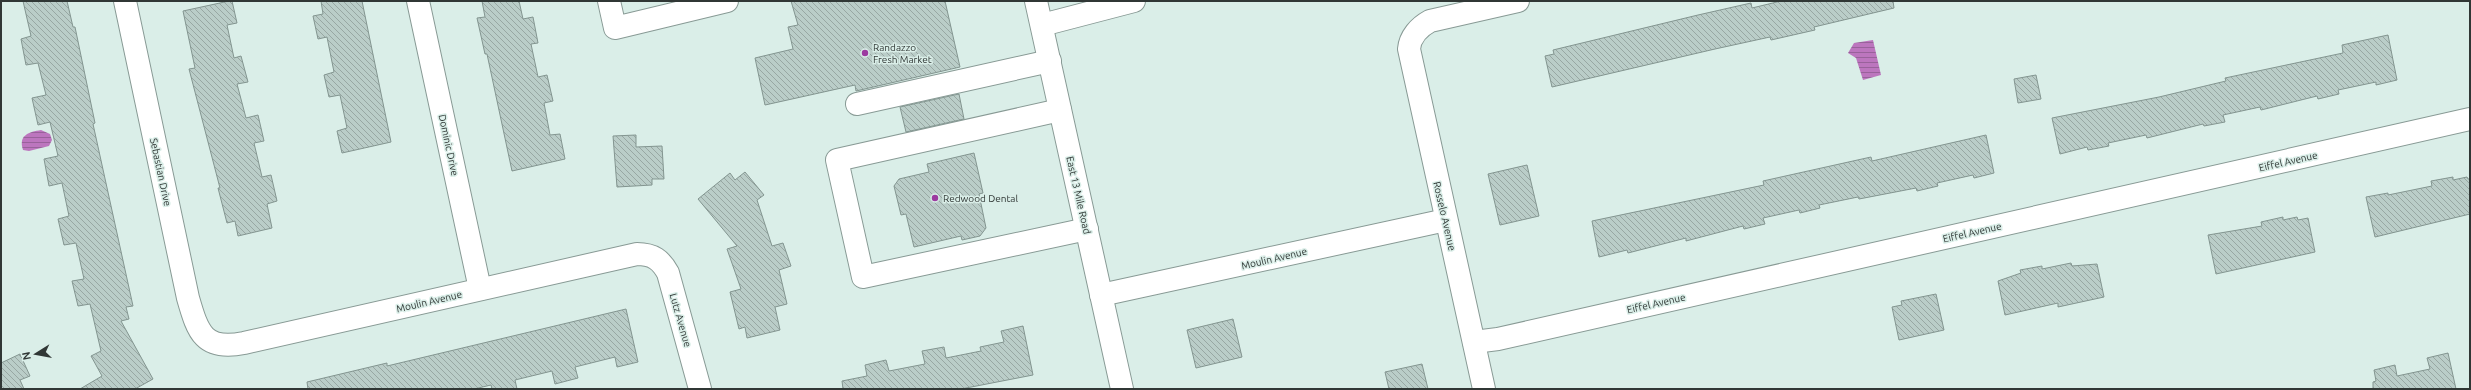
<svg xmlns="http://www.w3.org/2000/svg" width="2471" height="390" font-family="Ubuntu,sans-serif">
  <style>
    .water { fill: url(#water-rules) }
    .building { fill: url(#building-back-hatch); stroke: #839590 }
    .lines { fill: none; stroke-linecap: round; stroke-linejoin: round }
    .minor-casing { stroke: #889a95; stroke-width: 24 }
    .major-casing { stroke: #889a95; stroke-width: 24 }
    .minor { stroke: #fff; stroke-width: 22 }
    .major { stroke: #fff; stroke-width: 22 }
    .poi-dot { fill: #9c3aa0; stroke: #daeee8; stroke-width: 1.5 }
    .labels { text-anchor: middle; stroke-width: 3; stroke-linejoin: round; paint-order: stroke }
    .poi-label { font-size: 10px; fill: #303735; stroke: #daeee8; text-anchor: start }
    .street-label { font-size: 10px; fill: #303735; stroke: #daeee8 }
  </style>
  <defs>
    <pattern id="water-rules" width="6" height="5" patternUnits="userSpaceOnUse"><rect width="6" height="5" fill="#bc76be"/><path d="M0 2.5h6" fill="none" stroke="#99629b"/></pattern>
    <pattern id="building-back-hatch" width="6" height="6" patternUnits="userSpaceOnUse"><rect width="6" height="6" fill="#bacdc8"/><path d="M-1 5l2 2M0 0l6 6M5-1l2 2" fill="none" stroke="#98a7a3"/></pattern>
  </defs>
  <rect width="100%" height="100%" fill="#daeee8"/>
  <g class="water">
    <path d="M1873 40 1881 75 1863 80 1856 58 1848 53 1854 43Z"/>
    <path d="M41 130 50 134 52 140 49 146 29 151 23 150C18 135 29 132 41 130Z"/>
  </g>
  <g class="building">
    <path d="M23 1H67L73 27H75L95 123 93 124 133 306 126 307 129 319 121 321 153 379 135 389H80L102 376 91 356 101 351 90 304 78 306 72 281 84 279 76 243 64 245 58 219 69 216 62 183 49 186 44 159 58 156 50 122 38 125 32 98 46 95 38 63 26 65 21 39 31 36Z"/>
    <path d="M229 1H232L237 23 227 25 234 58 241 56 248 82 237 84 246 118 258 115 264 141 254 143 262 177 271 175 277 201 267 204 272 228 238 236 235 221 227 223 218 188H220L189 69 195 68 183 11Z"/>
    <path d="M321 1H362L391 142 342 153 337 131 347 128 340 95 329 97 324 75 334 72 327 37 318 39 313 16 323 14Z"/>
    <path d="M482 1H519L523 19 533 17 538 43 531 44 538 77 547 75 553 101 544 103 550 135 560 134 565 159 512 171 487 54H485L477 18 485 17Z"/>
    <path d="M791 1H945L960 67 856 91 855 85 765 105 755 58 793 49 788 27 798 25Z"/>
    <path d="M1781 1H1893L1894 8 1814 27 1815 30 1771 40 1770 37 1715 49 1552 87 1545 56 1554 54 1553 50 1698 15 1751 3 1752 8Z"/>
    <path d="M2388 35 2397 80 2376 85V82L2338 90 2339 94 2318 99 2317 96 2261 110 2260 107 2223 115 2225 122 2204 126 2203 124 2147 138 2146 135 2108 143 2109 146 2088 150 2087 147 2060 154 2052 118 2159 97 2226 81 2225 78 2343 53 2342 45Z"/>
    <path d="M2036 75 2041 99 2018 103 2014 79Z"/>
    <path d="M959 94 964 119 906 132 900 107Z"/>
    <path d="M636 135V147L662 146 664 179H652V185L617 187 613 136Z"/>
    <path d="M1986 135 1994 173 1974 178 1973 175 1937 183 1938 186 1917 191 1916 188 1859 199 1858 197 1819 205 1820 208 1800 213 1799 210 1763 218 1765 224 1744 229 1743 226 1686 241V238L1628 253 1627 250 1599 257 1592 221 1764 185 1763 181 1871 157 1872 161Z"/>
    <path d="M974 153 983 193 979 194 986 228 980 236 962 240 961 236 914 247 906 214 901 215 894 186 899 179 929 172 927 164Z"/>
    <path d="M1527 165 1539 216 1500 225 1488 174Z"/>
    <path d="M745 172 764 195 757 200 772 246 783 243 791 266 779 270 787 304 775 307 780 330 747 338 745 327 739 329 730 292 741 289 727 249 737 246 698 199 730 173 735 180Z"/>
    <path d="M2453 177V180L2467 177 2468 179H2470V214L2375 237 2366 197 2388 193V195L2432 186 2431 181Z"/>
    <path d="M2283 217V220L2297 217 2298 220 2308 218 2315 252 2216 274 2208 235 2262 226 2261 222Z"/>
    <path d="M2071 263 2072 266 2097 264 2104 297 2058 307V303L2005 315 1998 281 2021 273 2020 270 2042 266V269Z"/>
    <path d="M1936 294 1944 330 1899 340 1892 307 1902 305 1901 301Z"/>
    <path d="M626 309 638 362 617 367 615 357 575 367 578 378 555 384 552 371 515 380 517 389H492L491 385 474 389H308L307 382 387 363V366Z"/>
    <path d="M1233 319 1242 357 1196 368 1187 330Z"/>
    <path d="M1023 326 1033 375 961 389H843L842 381 867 376 865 365 886 360 889 371 925 364 922 351 944 347 946 358 981 351 980 347 1004 342 1001 331Z"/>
    <path d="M2448 353 2456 389H2373V382L2376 381 2374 370 2395 365 2397 376 2430 369 2427 358Z"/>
    <path d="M20 354 30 376 20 380 24 389H1V363Z"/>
    <path d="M1422 364 1428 389H1389L1385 372Z"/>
  </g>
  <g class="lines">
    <defs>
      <g id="minor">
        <path d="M125 1 188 298C198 333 204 351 244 343L637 254C653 254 661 260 668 273L700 389"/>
        <path d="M418 1 480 289"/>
        <path d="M609 1 615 28 727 1"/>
        <path d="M1042 25 1134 1"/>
        <path d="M857 104 1050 61"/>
        <path d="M1060 110 837 160 863 277 1087 229"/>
        <path d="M1101 295 1446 220"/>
        <path d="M1474 342 1498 339 2470 119"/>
        <path d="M1484 389 1409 49C1410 37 1419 27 1430 21L1518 1"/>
      </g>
      <path id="major" d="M1036 1 1122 389"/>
    </defs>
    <use href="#minor" class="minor-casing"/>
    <use href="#major" class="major-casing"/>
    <use href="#minor" class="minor"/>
    <use href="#major" class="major"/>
  </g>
  <g class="poi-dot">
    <circle cx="865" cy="53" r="4"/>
    <circle cx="935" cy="198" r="4"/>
  </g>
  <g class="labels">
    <g class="poi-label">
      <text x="873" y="51">Randazzo<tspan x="873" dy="12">Fresh Market</tspan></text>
      <text x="943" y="202">Redwood Dental</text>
    </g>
    <g class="street-label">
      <text transform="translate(449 145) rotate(78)" y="4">Dominic Drive</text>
      <text transform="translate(2288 161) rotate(-13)" y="4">Eiffel Avenue</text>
      <text transform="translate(161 172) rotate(78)" y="4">Sebastian Drive</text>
      <text transform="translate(1079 195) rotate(77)" y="4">East 13 Mile Road</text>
      <text transform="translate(1445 216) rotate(77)" y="4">Rosselo Avenue</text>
      <text transform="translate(1972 232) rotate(-13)" y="4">Eiffel Avenue</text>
      <text transform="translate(1274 258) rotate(-13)" y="4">Moulin Avenue</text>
      <text transform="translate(429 301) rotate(-13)" y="4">Moulin Avenue</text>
      <text transform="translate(1656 303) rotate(-13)" y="4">Eiffel Avenue</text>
      <text transform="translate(681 320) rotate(74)" y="4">Lutz Avenue</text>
    </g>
  </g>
  <rect width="2471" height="390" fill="none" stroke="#303735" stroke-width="4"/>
  <g transform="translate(36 354) rotate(259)" stroke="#daeee8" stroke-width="3" paint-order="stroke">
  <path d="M0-3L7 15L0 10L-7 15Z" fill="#303735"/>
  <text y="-6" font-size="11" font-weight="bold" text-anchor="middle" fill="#303735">N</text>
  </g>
</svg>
